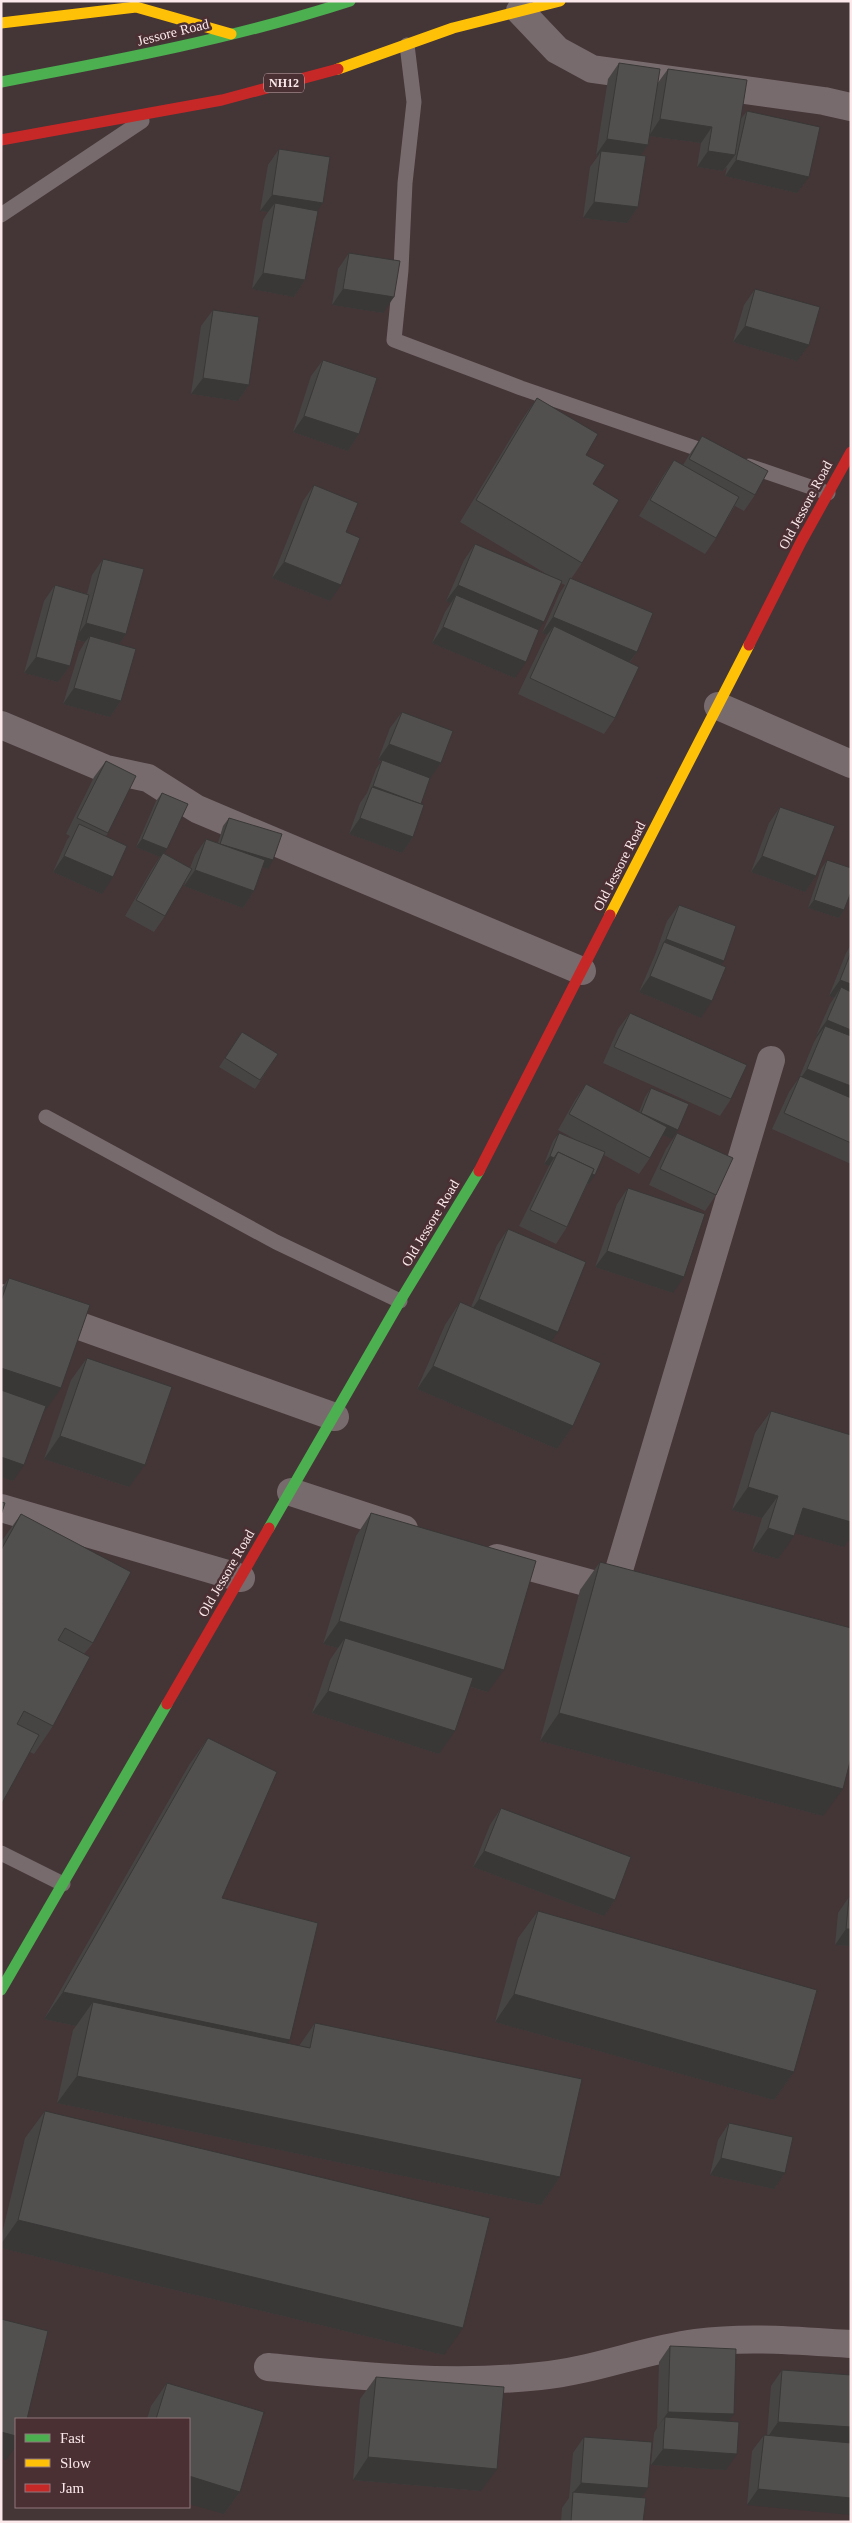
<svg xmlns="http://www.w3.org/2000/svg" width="852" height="2523" font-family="Georgia,serif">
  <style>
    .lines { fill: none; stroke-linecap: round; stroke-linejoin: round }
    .lane { stroke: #786b6d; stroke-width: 15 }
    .street { stroke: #786b6d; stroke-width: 28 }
    .fast { stroke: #4caf50; stroke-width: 11 }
    .slow { stroke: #ffc107; stroke-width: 11 }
    .jam { stroke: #c62828; stroke-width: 11 }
    .wall { fill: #474544 }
    .shaded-wall { fill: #393837 }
    .building { fill: #52504f; stroke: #393837 }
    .labels { text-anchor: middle; stroke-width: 5; stroke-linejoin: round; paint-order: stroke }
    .shield { fill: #4a2f33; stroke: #c5b0b3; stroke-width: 1 }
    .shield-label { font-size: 12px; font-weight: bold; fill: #fae8ea }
    .street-label { font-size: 14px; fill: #fae8ea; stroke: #4a2f33 }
  </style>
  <rect width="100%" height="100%" fill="#443537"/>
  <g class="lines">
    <g class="lane">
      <path d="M407 45 414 102 405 183 401 270 394 340 521 388 713 454"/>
      <path d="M1 215 142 121"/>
      <path d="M749 466 828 493"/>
      <path d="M46 1117 276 1242 400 1301"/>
      <path d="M1 1853 63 1884"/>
    </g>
    <g class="street">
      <path d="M520 11 557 50 592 69 824 101 851 107"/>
      <path d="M718 706 851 764"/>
      <path d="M1 725 106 769 148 778 197 809 582 971"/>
      <path d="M1 1298 335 1417"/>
      <path d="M291 1492 404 1529"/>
      <path d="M1 1508 241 1578"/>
      <path d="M497 1558 622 1592"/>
      <path d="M613 1590 771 1060"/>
      <path d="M268 2367C358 2376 448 2386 540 2376 593 2371 643 2350 696 2343 747 2336 799 2341 851 2344"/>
    </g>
    <g class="fast">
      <path d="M1 82C118 60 236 38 350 1"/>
      <path d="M269 1528 400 1301 479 1171"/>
      <path d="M1 1990 167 1704"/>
    </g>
    <g class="slow">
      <path d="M1 23 136 7 231 34"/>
      <path d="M338 69 453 28 560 1"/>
      <path d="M610 915 749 645"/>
    </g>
    <g class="jam">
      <path d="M1 140 222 100 338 69"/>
      <path d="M749 645 801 542 851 452"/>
      <path d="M479 1171 610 915"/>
      <path d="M167 1704 269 1528"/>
    </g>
  </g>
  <g class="wall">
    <path d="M619 63 657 84 668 69 740 120 747 111 809 177 797 193 725 176 727 167 723 171 697 167 701 143 649 136 648 145 640 156 638 207 627 223 583 218 590 167 598 156 596 155 608 79Z"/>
    <path d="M279 149 323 203 317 211 305 280 294 297 252 289 263 220 268 212 260 211 268 165Z"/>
    <path d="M349 253 383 313 332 305 338 269Z"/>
    <path d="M755 289 809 345 797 361 733 342 744 305Z"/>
    <path d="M213 310 249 385 238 401 191 394 201 326Z"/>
    <path d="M323 360 359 434 348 451 293 432 311 376Z"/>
    <path d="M537 398 593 484 582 563 571 579 637 652 630 662 615 718 604 734 518 694 543 642 547 635 542 633 559 594 565 585 561 583 544 622 538 630 515 678 432 643 445 612 451 603 446 601 464 560 475 544 548 575 460 522 521 421Z"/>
    <path d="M702 436 755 495 744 511 735 506 716 538 705 554 639 516 663 476 674 460 683 465 691 452Z"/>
    <path d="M314 485 346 532 330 601 272 578 303 501Z"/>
    <path d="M103 559 126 634 119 644 121 701 110 717 63 704 79 652 85 642 77 640 70 666 58 682 24 673 44 601 55 585 87 594 92 575Z"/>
    <path d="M402 712 441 763 430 778 420 804 413 837 402 853 349 834 360 803 367 793 376 769 381 762 378 760 390 728Z"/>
    <path d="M106 761 108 833 106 836 102 894 53 872 67 840 70 836 66 834 94 777Z"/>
    <path d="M162 793 164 853 190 868 195 855 206 839 218 843 223 826 229 818 268 869 263 867 254 891 243 908 184 886 186 880 165 916 154 932 125 916 152 869 160 857 136 847 156 801Z"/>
    <path d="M780 807 816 876 805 892 751 872 769 823Z"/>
    <path d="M827 860 844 910 839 918 808 908 821 869Z"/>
    <path d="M679 905 721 965 701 1018 639 992 655 955 667 921Z"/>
    <path d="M851 945V1164L772 1129 789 1092 799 1078 814 1042 817 1037 816 1036 830 1004 834 998 829 996 846 953Z"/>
    <path d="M630 1013 731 1099 720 1116 603 1063 618 1029Z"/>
    <path d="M242 1032 278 1054 255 1089 219 1067Z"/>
    <path d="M586 1084 639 1112 645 1097 651 1088 672 1139 663 1135 650 1158 639 1174 604 1155 589 1184 588 1183 567 1227 556 1244 519 1226 549 1166 544 1164 553 1141 559 1133 573 1138 558 1130 575 1100Z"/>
    <path d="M677 1133 716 1195 705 1211 649 1185 666 1149Z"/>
    <path d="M628 1188 673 1293 595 1267 617 1204Z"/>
    <path d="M508 1229 551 1341 573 1426 557 1449 417 1389 445 1325 460 1302 471 1307 497 1245Z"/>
    <path d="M9 1278 45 1411 44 1410 13 1481 1 1477V1289Z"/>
    <path d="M87 1358 129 1487 44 1459 71 1380Z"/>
    <path d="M771 1411 844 1547 795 1533 778 1559 752 1551 762 1518 732 1510 755 1433Z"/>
    <path d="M371 1513 488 1692 470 1687 439 1754 312 1713 330 1660 338 1648 323 1644 356 1536Z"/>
    <path d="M21 1514 93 1643 84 1654 53 1726 34 1754 30 1752 1 1805V1542Z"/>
    <path d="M600 1562 823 1816 540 1741 580 1590Z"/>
    <path d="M208 1738 222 1898 287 2043 299 2046 315 2023 560 2177 541 2205 57 2103 73 2030 76 2026 44 2019 189 1765Z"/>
    <path d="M501 1808 615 1900 604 1916 473 1867 490 1825Z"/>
    <path d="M849 1897H851V1946L835 1945 838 1913Z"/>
    <path d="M538 1911 794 2072 774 2100 495 2022 518 1938Z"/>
    <path d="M45 2111 444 2355 1 2248V2238L25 2138Z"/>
    <path d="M729 2123 785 2173 774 2189 710 2175 718 2140Z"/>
    <path d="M670 2346 729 2421 726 2470 651 2465 654 2433 657 2428 659 2362Z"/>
    <path d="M782 2370 851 2375 747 2505 752 2451 764 2435H767L771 2386Z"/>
    <path d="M376 2377 481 2491 353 2480 360 2399Z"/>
    <path d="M167 2383 240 2492 224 2514 189 2419H147L151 2406Z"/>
    <path d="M584 2437 642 2498 643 2522H561L562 2508 569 2498 573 2453Z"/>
  </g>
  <g class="shaded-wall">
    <path d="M660 119 712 127 701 143 649 136Z"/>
    <path d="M607 139 648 145 637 161 601 151 598 156 596 155Z"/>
    <path d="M708 151 735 155 723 171 697 167Z"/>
    <path d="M736 160 809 177 797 193 725 176Z"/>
    <path d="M272 195 323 203 312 219 275 203 268 212 260 211Z"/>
    <path d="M594 202 638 207 627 223 583 218Z"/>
    <path d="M263 273 305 280 294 297 252 289Z"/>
    <path d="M343 289 394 297 383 313 332 305Z"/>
    <path d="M745 326 809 345 797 361 733 342Z"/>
    <path d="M203 378 249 385 238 401 191 394Z"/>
    <path d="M304 416 359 434 348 451 293 432Z"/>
    <path d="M284 562 341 585 330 601 272 578Z"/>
    <path d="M458 585 544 622 533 638 456 595 451 603 446 601Z"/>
    <path d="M553 617 637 652 625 668 554 626 547 635 542 633Z"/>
    <path d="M86 623 126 634 115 650 90 636 85 642 75 639Z"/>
    <path d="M443 627 526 662 515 678 432 643Z"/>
    <path d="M36 657 70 666 58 682 24 673Z"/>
    <path d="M74 688 121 701 110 717 63 704Z"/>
    <path d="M389 744 441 763 429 780 378 760Z"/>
    <path d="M373 786 421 804 415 812 371 789Z"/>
    <path d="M360 818 413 837 402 853 349 834Z"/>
    <path d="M142 839 167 849 161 858 163 853 160 857 136 847Z"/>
    <path d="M220 844 273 860 268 869 214 852Z"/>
    <path d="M64 856 113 877 102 894 53 872Z"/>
    <path d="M762 856 816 876 805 892 751 872Z"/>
    <path d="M195 870 254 891 243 908 184 886Z"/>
    <path d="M814 900 844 910 839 918 808 908Z"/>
    <path d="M666 939 724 961 712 977 664 942 654 955Z"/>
    <path d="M650 976 712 1001 701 1018 639 992Z"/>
    <path d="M840 980 851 984V1005L841 987 834 998 829 996Z"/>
    <path d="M827 1020 851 1030V1051L825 1026 817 1037 816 1036Z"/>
    <path d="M807 1069 851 1086V1107L796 1085Z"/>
    <path d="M641 1114 678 1130 672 1139 635 1123Z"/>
    <path d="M550 1156 554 1158 549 1166 544 1164Z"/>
    <path d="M555 1158 595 1175 589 1184 551 1167Z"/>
    <path d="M607 1251 684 1277 673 1293 595 1267Z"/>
    <path d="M479 1299 558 1332 546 1348 468 1315Z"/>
    <path d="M433 1366 573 1426 557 1449 417 1389Z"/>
    <path d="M1 1368 61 1388 45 1411 1 1396Z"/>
    <path d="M60 1436 145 1465 129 1487 44 1459Z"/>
    <path d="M1 1457 24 1465 13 1481 1 1477Z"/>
    <path d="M748 1487 778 1496 762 1518 732 1510Z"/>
    <path d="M803 1508 851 1522V1537L844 1547 787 1531Z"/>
    <path d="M768 1528 794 1536 778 1559 752 1551Z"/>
    <path d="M339 1621 504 1670 488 1692 342 1649 345 1638 338 1648 323 1644Z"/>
    <path d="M328 1691 455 1731 439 1754 312 1713Z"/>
    <path d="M559 1713 843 1789 823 1816 540 1741Z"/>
    <path d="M484 1851 615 1900 604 1916 473 1867Z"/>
    <path d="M846 1929H851V1946L835 1945Z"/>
    <path d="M63 1992 290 2040 270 2068 93 2002 76 2026 44 2019Z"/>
    <path d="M514 1994 794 2072 774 2100 495 2022Z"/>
    <path d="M77 2076 560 2177 541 2205 57 2103Z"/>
    <path d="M721 2158 785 2173 774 2189 710 2175Z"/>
    <path d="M18 2220 463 2328 444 2355 1 2248V2244Z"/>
    <path d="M668 2412 734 2414 722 2430 665 2417 657 2428Z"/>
    <path d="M778 2422 851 2427V2444L767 2438Z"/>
    <path d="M1 2432 16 2436V2446L6 2460 1 2458Z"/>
    <path d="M663 2449 737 2454 726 2470 651 2465Z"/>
    <path d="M368 2457 497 2469 481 2491 353 2480Z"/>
    <path d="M189 2476 240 2492 224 2514 189 2504Z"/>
    <path d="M581 2483 648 2488 637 2504 573 2493Z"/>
    <path d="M758 2489 851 2498V2515L747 2505Z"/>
  </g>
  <g class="building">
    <path d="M619 63 660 69 648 145 607 139Z"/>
    <path d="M668 69 747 80 735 155 708 151 712 127 660 119Z"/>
    <path d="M747 111 820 127 809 177 736 160Z"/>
    <path d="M279 149 330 157 323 203 272 195Z"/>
    <path d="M601 151 646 156 638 207 594 202Z"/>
    <path d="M275 203 318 211 305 280 263 273Z"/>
    <path d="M349 253 400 261 394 297 343 289Z"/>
    <path d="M755 289 820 307 809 345 745 326Z"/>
    <path d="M213 310 259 317 249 385 203 378Z"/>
    <path d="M323 360 377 378 359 434 304 416Z"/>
    <path d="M537 398 598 434 586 455 605 465 593 484 619 500 582 563 476 500Z"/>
    <path d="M702 436 768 471 755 495 689 459Z"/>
    <path d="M674 460 739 497 716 538 650 500Z"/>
    <path d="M314 485 358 503 346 532 360 538 341 585 284 562Z"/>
    <path d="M475 544 562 581 544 622 458 585Z"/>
    <path d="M103 559 144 569 126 634 86 623Z"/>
    <path d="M570 578 653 613 637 652 553 617Z"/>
    <path d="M55 585 89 595 70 666 36 657Z"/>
    <path d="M456 595 539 630 526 662 443 627Z"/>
    <path d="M554 626 639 667 615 718 530 678Z"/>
    <path d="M90 636 136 649 121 701 74 688Z"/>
    <path d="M402 712 453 731 441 763 389 744Z"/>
    <path d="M382 760 430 778 421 804 373 786Z"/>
    <path d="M106 761 136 776 108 833 77 818Z"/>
    <path d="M372 787 424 805 413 837 360 818Z"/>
    <path d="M162 793 188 804 167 849 142 839Z"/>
    <path d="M780 807 835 826 816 876 762 856Z"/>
    <path d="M229 818 282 834 273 860 220 844Z"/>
    <path d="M79 824 127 846 113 877 64 856Z"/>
    <path d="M206 839 265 860 254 891 195 870Z"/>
    <path d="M163 853 192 869 165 916 136 900Z"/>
    <path d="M827 860 851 868V892L844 910 814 900Z"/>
    <path d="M679 905 736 926 724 961 666 939Z"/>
    <path d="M664 942 726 967 712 1001 650 976Z"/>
    <path d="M851 952V984L840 980Z"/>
    <path d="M841 987 851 992V1030L827 1020Z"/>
    <path d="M630 1013 747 1065 731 1099 614 1047Z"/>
    <path d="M825 1026 851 1036V1086L807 1069Z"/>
    <path d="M242 1032 278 1054 260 1080 225 1058Z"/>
    <path d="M800 1076 851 1098V1143L784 1113Z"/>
    <path d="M586 1084 667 1127 650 1158 569 1114Z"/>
    <path d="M651 1088 689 1104 678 1130 641 1113Z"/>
    <path d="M559 1133 605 1152 595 1175 592 1174 594 1169 558 1152 554 1158 550 1156Z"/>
    <path d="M677 1133 733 1158 716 1195 660 1169Z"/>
    <path d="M558 1152 594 1169 567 1227 530 1210Z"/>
    <path d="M628 1188 705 1214 684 1277 607 1251Z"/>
    <path d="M508 1229 586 1262 558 1332 479 1299Z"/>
    <path d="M9 1278 90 1305 61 1388 1 1368V1301Z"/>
    <path d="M460 1302 601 1363 573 1426 433 1366Z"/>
    <path d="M87 1358 172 1387 145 1465 60 1436Z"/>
    <path d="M1 1390 46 1406 24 1465 1 1457Z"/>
    <path d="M771 1411 851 1435V1522L803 1508 794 1536 768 1528 778 1496 748 1487Z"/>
    <path d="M1 1502 5 1503 1 1515Z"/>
    <path d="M371 1513 536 1561 504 1670 339 1621Z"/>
    <path d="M21 1514 131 1572 93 1643 65 1628 58 1640 90 1657 53 1726 24 1711 17 1724 39 1735 1 1805V1605L2 1603 1 1602V1550Z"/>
    <path d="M600 1562 851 1628V1758L843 1789 559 1713Z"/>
    <path d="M345 1638 473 1678 455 1731 328 1691Z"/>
    <path d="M208 1738 277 1772 222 1898 318 1923 290 2040 63 1992Z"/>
    <path d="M501 1808 631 1857 615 1900 484 1851Z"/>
    <path d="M849 1897H851V1929H846Z"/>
    <path d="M538 1911 817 1990 794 2072 514 1994Z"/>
    <path d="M93 2002 310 2048 315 2023 582 2079 560 2177 77 2076Z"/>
    <path d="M45 2111 490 2218 463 2328 18 2220Z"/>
    <path d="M729 2123 793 2137 785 2173 721 2158Z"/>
    <path d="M1 2319 48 2331 27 2419H16V2436L1 2432Z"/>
    <path d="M670 2346 736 2349 734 2414 668 2412Z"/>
    <path d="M782 2370 851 2375V2427L778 2422Z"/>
    <path d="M376 2377 504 2387 497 2469 368 2457Z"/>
    <path d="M167 2383 264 2412 240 2492 189 2476V2419H156Z"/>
    <path d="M665 2417 739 2422 737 2454 663 2449Z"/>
    <path d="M764 2435 851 2443V2498L758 2489Z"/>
    <path d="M584 2437 652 2442 648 2488 581 2483Z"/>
    <path d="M573 2492 646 2498 643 2522H571Z"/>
  </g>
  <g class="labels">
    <rect class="shield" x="264" y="73.5" width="40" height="19" rx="4"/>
    <g class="shield-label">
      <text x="284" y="87">NH12</text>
    </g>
    <g class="street-label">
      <text transform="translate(173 32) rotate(-14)" y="5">Jessore Road</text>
      <text transform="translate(805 505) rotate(-62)" y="5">Old Jessore Road</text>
      <text transform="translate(619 866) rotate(-63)" y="5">Old Jessore Road</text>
      <text transform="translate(430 1223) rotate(-59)" y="5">Old Jessore Road</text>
      <text transform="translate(226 1573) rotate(-60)" y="5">Old Jessore Road</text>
    </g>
  </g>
  <rect width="852" height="2523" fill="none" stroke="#fae8ea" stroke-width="5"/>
  <rect x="15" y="2418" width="175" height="90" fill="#4a2f33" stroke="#90797c"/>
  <rect x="25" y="2434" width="25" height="8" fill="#4caf50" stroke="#90797c"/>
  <text x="60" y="2443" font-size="15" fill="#fae8ea">Fast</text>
  <rect x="25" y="2459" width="25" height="8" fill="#ffc107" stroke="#90797c"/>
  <text x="60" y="2468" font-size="15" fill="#fae8ea">Slow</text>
  <rect x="25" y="2484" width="25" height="8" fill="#c62828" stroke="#90797c"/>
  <text x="60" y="2493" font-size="15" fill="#fae8ea">Jam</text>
</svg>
